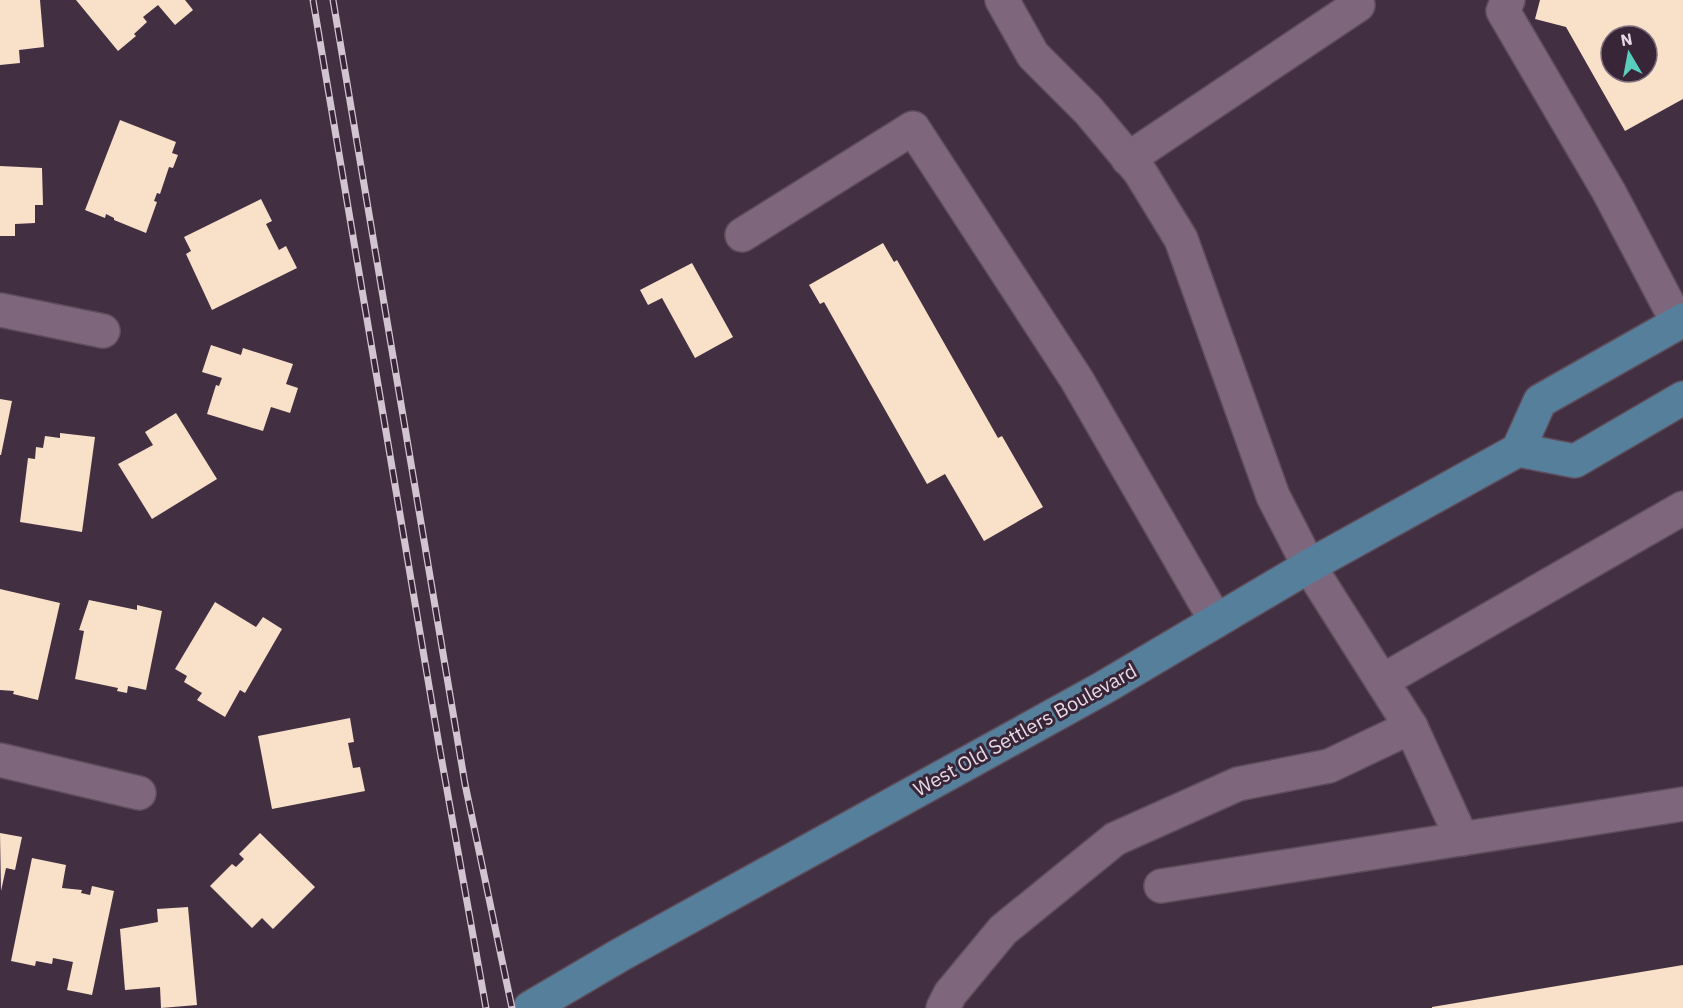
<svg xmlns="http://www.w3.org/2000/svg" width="1683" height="1008" font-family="'IBM Plex Sans',sans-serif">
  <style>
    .building { fill: #f8e1c8; fill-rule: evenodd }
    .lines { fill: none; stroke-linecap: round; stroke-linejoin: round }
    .minor-casing { stroke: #5e4d5d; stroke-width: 36 }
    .major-casing { stroke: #5e4d5d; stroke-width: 36 }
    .minor { stroke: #7e667c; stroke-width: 33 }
    .major { stroke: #567f9c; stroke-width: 33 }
    .rail-casing { stroke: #d2c4d1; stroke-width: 7 }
    .rail { stroke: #392538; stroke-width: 4.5; stroke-dasharray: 14; stroke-linecap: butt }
    .labels { text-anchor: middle; stroke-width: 6; stroke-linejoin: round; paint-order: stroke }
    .street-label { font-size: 20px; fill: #e7dae6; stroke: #392538 }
  </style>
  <rect width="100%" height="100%" fill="#432f42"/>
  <g class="building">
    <path d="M0 0H40L44 47 19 50 20 63 0 65Z"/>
    <path d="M76 0H185L193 10 175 25 158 5 143 17 147 22 134 34 136 36 118 51Z"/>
    <path d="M1540 0H1683V99L1625 131 1566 27 1535 19ZM1611 36H1647V72H1611Z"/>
    <path d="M120 120 176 142 172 153 178 155 173 168 169 167 160 194 157 193 154 201 157 202 146 233 114 220V218L106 214 105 218 85 210Z"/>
    <path d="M0 166 42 168 43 205H35V223L15 224V236H0Z"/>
    <path d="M261 199 272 221 266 224 279 250 286 246 297 268 212 310 186 254 191 251 184 237Z"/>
    <path d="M883 243 894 262 897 260 998 438 1002 436 1043 507 984 541 945 474 927 484 824 302 820 304 809 285Z"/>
    <path d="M692 263 733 337 695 358 662 298 648 305 640 290Z"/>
    <path d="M211 345 241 355 243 348 293 364 286 384 298 388 290 413 271 407 263 431 207 414 216 385 219 386 222 378 202 372Z"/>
    <path d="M0 399 12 401 1 455H0Z"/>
    <path d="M176 413 217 479 152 519 118 464 153 445 145 432Z"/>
    <path d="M60 433 95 437 82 532 20 522 28 458 35 459 36 447 43 448 45 436 60 438Z"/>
    <path d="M0 589 60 603 38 700 13 694 14 691 0 690Z"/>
    <path d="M89 600 137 610V605L162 611 146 690 128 686 127 693 117 691 118 688 75 679 84 631 79 630Z"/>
    <path d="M215 602 256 627 263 617 282 629 245 693 240 690 225 717 197 700 202 693 184 682 187 676 175 669Z"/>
    <path d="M350 718 354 742 348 743 353 768 360 767 365 791 272 809 258 736Z"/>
    <path d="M0 833 22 837 15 870 6 868 1 891Z"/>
    <path d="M260 833 315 887 273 929 262 918 252 928 210 886 232 864 236 867 244 859 239 854Z"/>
    <path d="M32 858 66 865 62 888 82 890 81 893 90 895 92 886 114 891 92 995 67 990 73 962 53 958 52 964 36 961 35 966 11 961Z"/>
    <path d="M188 907 197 1005 161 1008 160 987 125 990 120 929 158 922 157 909Z"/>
    <path d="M1683 965V1008H1432V1007Z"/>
  </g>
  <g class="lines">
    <defs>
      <g id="minor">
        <path d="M1508 0 1503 11 1609 192 1678 323"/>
        <path d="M1128 159 1358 5"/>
        <path d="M742 235 913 128 1077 380 1216 621"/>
        <path d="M0 310 103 331"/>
        <path d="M1382 681 1683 508"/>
        <path d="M1411 727 1462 839"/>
        <path d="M0 760 139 793"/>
        <path d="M1161 886 1683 804"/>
        <path d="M943 1008 950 994 1003 930 1115 839 1238 784 1329 766 1411 727 1309 566 1273 496 1181 239 1140 172 1088 110 1033 55 1002 0"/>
      </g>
      <g id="major">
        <path d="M1518 450 1575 461 1683 398"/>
        <path d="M530 1008 620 955 1103 688 1309 566 1518 450 1540 401 1683 320"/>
      </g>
    </defs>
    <use href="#minor" class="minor-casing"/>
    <use href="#major" class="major-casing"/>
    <use href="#minor" class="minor"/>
    <use href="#major" class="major"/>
    <defs>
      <g id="rail">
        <path d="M313 0 439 745 486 1008"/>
        <path d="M333 0 465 784 512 1008"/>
      </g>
    </defs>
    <use href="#rail" class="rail-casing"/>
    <use href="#rail" class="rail"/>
  </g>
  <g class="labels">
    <g class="street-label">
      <text transform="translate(1025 730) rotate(-29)" y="7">West Old Settlers Boulevard</text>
    </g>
  </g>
  <g transform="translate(1629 54) rotate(350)"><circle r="28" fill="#392538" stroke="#7f6d7e" stroke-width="1.5"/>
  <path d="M0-4.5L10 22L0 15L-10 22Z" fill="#59cebe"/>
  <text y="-9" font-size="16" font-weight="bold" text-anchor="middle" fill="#e7dae6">N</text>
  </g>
</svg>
